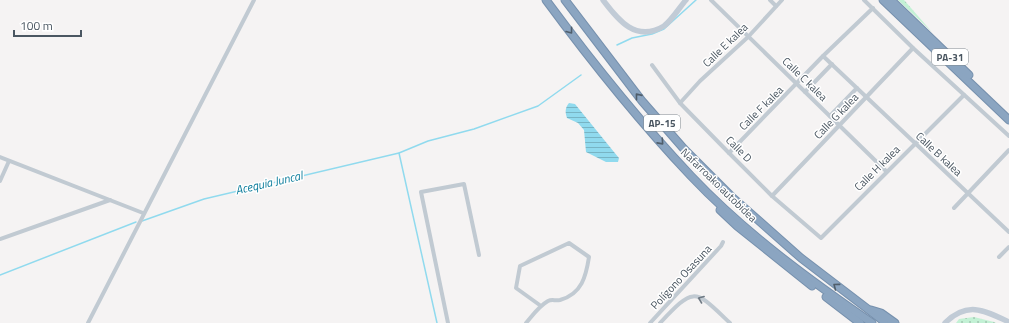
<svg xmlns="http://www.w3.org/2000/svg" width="1009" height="323" font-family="'Titillium Web',sans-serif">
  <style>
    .grass { fill: url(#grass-dots) }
    .water { fill: url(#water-rules) }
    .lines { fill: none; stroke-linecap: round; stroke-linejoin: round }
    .stream { stroke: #90daee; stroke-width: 1.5 }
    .highway-casing { stroke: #7690ad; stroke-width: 9 }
    .street { stroke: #c1cad2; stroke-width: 4 }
    .secondary { stroke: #c1cbd6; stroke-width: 5.5 }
    .highway { stroke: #8ba5c1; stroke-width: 7 }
    .oneway { stroke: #505e6b }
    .oneway2 { stroke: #6e7983 }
    .labels { text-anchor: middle; stroke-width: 3; stroke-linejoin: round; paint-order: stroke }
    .shield { fill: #fff; stroke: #808990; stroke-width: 1 }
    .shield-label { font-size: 10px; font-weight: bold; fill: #4a5661 }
    .street-label { font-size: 11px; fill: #4a5661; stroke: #fff }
    .water-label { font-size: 12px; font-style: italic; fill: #0c7c9b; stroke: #fff }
  </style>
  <defs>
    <pattern id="grass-dots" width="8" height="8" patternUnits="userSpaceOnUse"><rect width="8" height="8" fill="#c3f1d5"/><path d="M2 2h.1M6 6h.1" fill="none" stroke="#a0c6b0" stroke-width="1.8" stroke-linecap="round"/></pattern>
    <pattern id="water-rules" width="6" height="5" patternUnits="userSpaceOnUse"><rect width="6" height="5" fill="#90daee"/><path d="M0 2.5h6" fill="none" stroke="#78b4c4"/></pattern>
  </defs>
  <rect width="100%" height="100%" fill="#f5f3f3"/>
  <g class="grass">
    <path d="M898 0H904L932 32Z"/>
    <path d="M974 317 994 322 996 323H956L959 319Z"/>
  </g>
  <path class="water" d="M569 103 575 104 614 152 619 158 618 162H606L586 152 584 130 578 123 567 118C565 112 565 108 569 103Z"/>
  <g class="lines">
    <g class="stream">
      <path d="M617 45 632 38 652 34 664 29 696 0"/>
      <path d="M399 153 437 323"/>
      <path d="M142 221 204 199 399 153 428 141 474 129 538 106 581 75"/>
      <path d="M0 275 136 222"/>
    </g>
    <defs>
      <g id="highway">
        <path d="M546 0C591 61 639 121 691 176 744 232 808 279 872 323"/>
        <path d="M565 0 642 101 684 149 732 197 801 258 886 323"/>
        <path d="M883 0 1009 120"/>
        <path d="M891 0 969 75"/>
        <path d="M720 210 737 226 812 286"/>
        <path d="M826 297 860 323"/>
        <path d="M871 310 881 313 895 323"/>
      </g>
    </defs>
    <use href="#highway" class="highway-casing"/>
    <g class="street">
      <path d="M711 0 886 171"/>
      <path d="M770 0 776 6"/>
      <path d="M864 0 913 48 1009 136"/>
      <path d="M823 56 1009 232"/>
      <path d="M652 65 680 103 729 153 772 196 821 238 964 95"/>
      <path d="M805 92 832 64"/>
      <path d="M680 103 700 81 748 37 782 0"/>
      <path d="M830 116 857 88"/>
      <path d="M729 153 823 56 873 8"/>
      <path d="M0 157 143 213"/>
      <path d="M0 181 9 161"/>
      <path d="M772 196 913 48"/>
      <path d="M954 208 1009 150"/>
      <path d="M0 239 110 200"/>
      <path d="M999 257 1009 247"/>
      <path d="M88 323 254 0"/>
      <path d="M448 323 421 192 464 184 479 255"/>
      <path d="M526 323C532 316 539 306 548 301 552 299 555 301 560 300 582 294 586 276 589 257L569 243 520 266 516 288 541 306"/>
      <path d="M650 323 721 246 723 242"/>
      <path d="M660 323C695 286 694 289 730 323"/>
    </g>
    <g class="secondary">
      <path d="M603 0C618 20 636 43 664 26 672 20 679 8 686 0"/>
      <path d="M945 323C967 301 984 310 1009 322"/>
    </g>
    <use href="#highway" class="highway"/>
  </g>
  <defs><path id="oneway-chevron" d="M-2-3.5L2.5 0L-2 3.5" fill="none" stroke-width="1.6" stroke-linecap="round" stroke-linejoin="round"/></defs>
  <g class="oneway">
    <use href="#oneway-chevron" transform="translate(570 31) rotate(52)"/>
    <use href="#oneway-chevron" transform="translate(638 96) rotate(-129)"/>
    <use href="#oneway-chevron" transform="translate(661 142) rotate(48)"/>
    <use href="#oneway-chevron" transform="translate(836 286) rotate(-143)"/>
  </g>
  <use class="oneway2" href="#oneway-chevron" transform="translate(701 299) rotate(-159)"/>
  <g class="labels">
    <g class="shield">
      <rect x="932" y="49" width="36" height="16" rx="3"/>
      <rect x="644" y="115" width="36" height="16" rx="3"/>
    </g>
    <g class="shield-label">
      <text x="950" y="61">PA-31</text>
      <text x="662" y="127">AP-15</text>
    </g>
    <g class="street-label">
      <text transform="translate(725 45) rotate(-44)" y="4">Calle E kalea</text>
      <text transform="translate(805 79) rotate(44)" y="4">Calle C kalea</text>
      <text transform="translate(761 108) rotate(-45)" y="4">Calle F kalea</text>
      <text transform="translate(836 116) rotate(-46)" y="4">Calle G kalea</text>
      <text transform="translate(739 149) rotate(45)" y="4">Calle D</text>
      <text transform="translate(939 154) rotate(43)" y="4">Calle B kalea</text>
      <text transform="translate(877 168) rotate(-45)" y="4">Calle H kalea</text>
      <text transform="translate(719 185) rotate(44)" y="4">Nafarroako autobidea</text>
      <text transform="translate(681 277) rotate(-47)" y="4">Polígono Osasuna</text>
    </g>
    <g class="water-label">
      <text transform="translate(269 183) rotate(-13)" y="4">Acequia Juncal</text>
    </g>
  </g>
  <path d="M14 30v6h67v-6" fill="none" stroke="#4a5661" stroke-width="2"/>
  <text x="20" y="30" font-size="12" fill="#4a5661" stroke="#ffffff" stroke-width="3" paint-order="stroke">100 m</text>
</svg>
